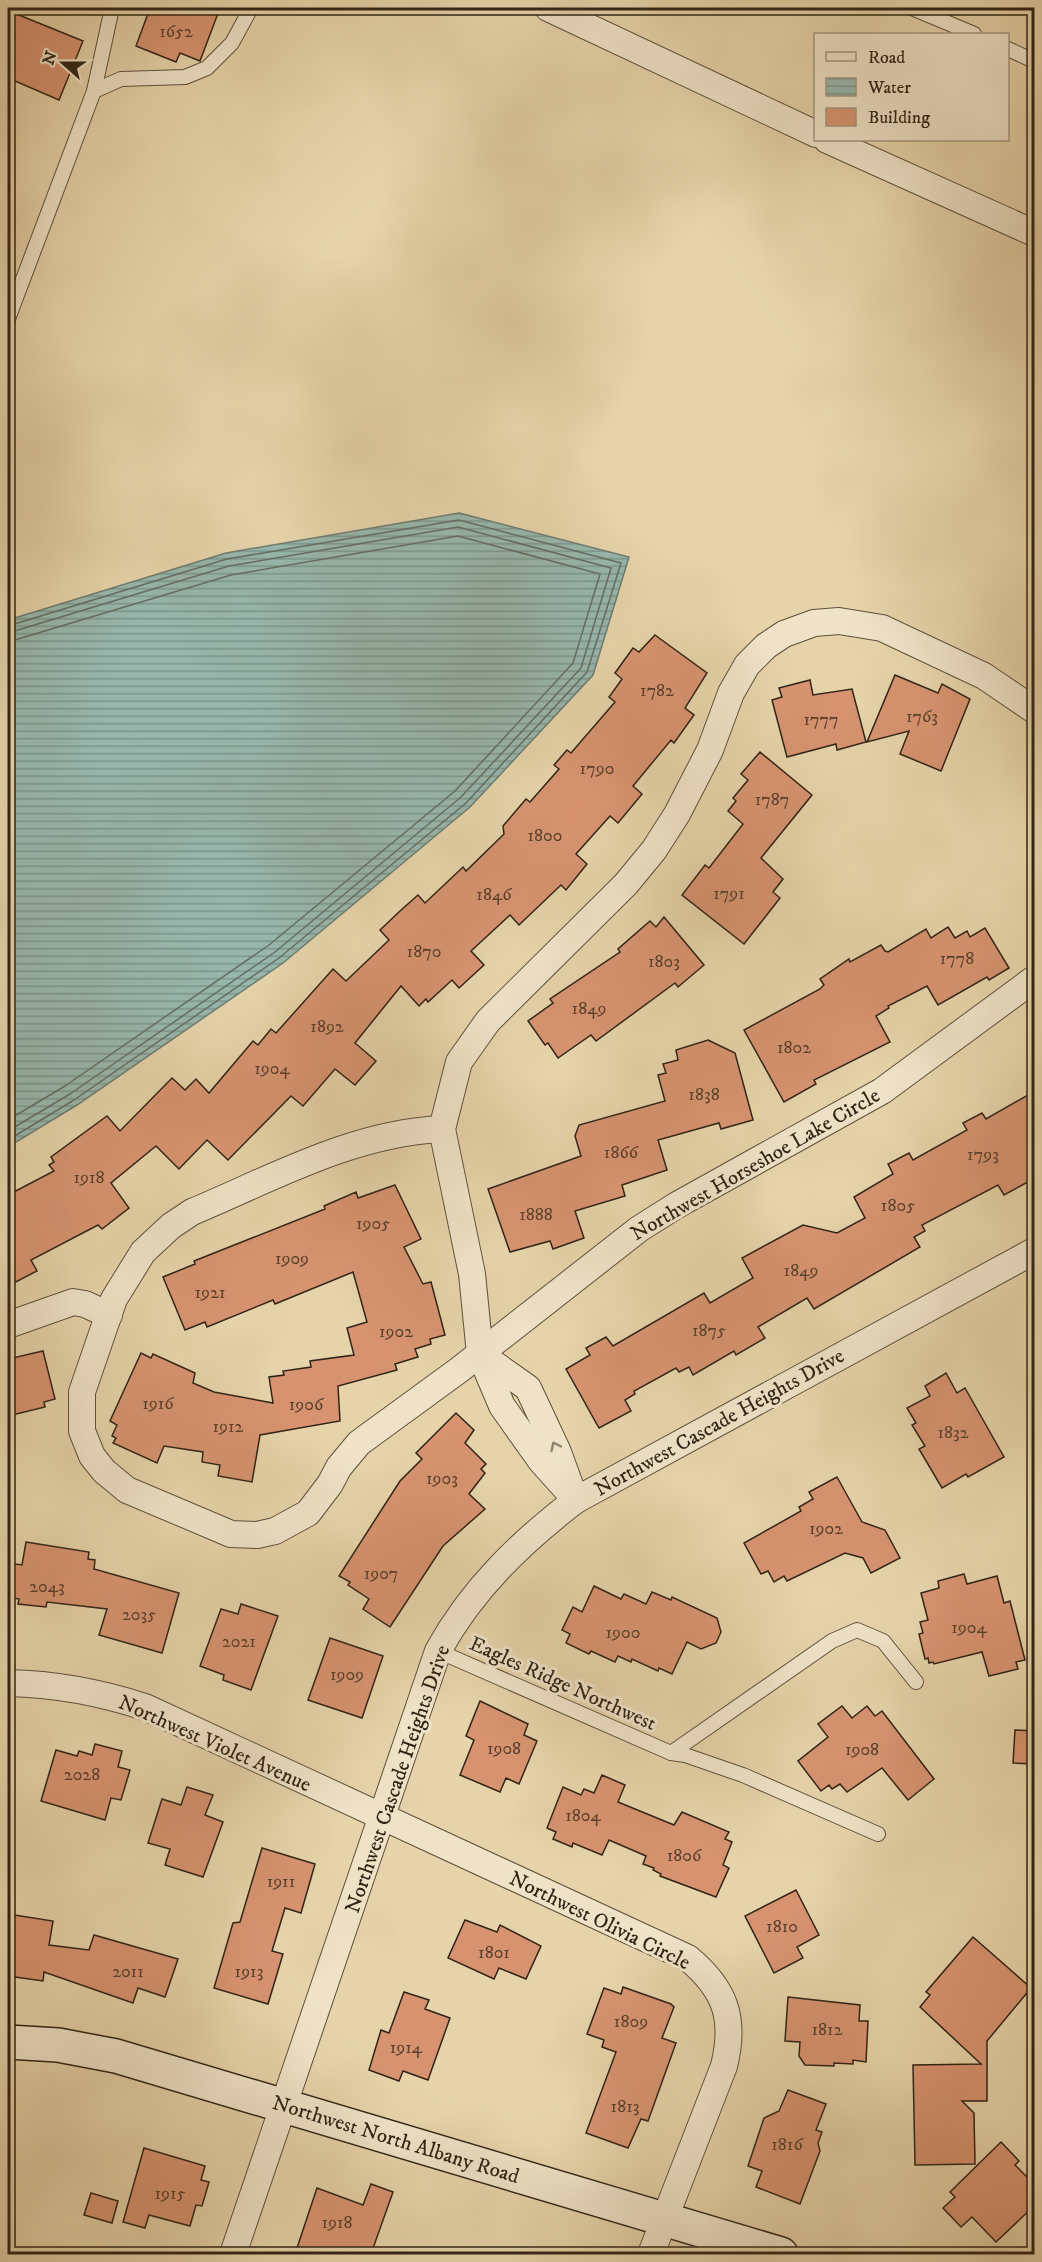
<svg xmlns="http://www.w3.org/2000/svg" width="1042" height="2262" font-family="'IM FELL DW Pica',serif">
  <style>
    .water { fill: url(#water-rules); stroke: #6e7c71; stroke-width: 1.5 }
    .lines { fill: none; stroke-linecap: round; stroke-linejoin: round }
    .shore { stroke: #646e62; stroke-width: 1.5 }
    .building { fill: #d79370; stroke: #302416; stroke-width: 1.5 }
    .lane-casing { stroke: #5e503b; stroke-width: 16 }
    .street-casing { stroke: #5e503b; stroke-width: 28 }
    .secondary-casing { stroke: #302416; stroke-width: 36 }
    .lane { stroke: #efe2c7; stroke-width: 14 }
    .street { stroke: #efe2c7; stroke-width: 26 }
    .secondary { stroke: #efe2c7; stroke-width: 33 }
    .oneway { stroke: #90836e }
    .labels { text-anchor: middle; stroke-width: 6; stroke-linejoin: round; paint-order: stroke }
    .number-label { font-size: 18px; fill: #5a402c }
    .street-label { font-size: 21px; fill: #302416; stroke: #efe2c7 }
  </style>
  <defs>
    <pattern id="water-rules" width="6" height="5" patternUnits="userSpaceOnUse" patternTransform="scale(1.5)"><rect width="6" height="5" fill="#97b7ad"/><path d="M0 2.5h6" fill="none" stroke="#7c958c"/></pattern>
  </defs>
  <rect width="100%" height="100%" fill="#e6d3a9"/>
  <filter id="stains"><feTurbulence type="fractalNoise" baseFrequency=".00333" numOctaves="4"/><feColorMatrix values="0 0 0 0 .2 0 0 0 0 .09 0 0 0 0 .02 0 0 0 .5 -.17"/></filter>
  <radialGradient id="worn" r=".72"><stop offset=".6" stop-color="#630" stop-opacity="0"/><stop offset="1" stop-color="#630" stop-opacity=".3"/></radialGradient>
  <path class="water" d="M459 513 629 557 593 675 470 807 283 963 77 1105 8 1147V620L226 553Z"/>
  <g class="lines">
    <g class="shore">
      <path d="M8 626 227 559 459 520 621 563 587 672 466 803 279 958 74 1100 8 1140"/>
      <path d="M8 633 229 566 458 527 611 568 581 668 461 797 275 952 70 1094 8 1131"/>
      <path d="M8 642 231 575 458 536 600 574 573 663 455 791 269 945 65 1086 8 1120"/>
    </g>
  </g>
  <g class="building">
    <path d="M150 8H220L200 61 180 53 176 62 136 46Z"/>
    <path d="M14 13 83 41 59 100 8 78V28Z"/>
    <path d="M655 635 707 673 685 708 694 715 674 743 671 740 633 786 642 794 618 823 610 816 576 854 587 864 566 890 561 885 519 925 510 915 471 951 484 965 459 988 452 980 428 1002 426 999 419 1006 401 986 355 1043 376 1061 355 1085 335 1069 303 1106 291 1096 228 1160 207 1140 179 1169 156 1146 111 1183 129 1208 102 1229 98 1225 31 1260 37 1271 8 1286V1195L54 1171 49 1165 54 1162 51 1157 107 1116 120 1131 172 1078 185 1090 196 1079 209 1093 253 1041 258 1045 271 1029 276 1033 333 969 346 981 389 940 380 930 400 911 418 895 425 903 463 867 466 871 504 834 503 826 526 799 530 802 559 769 554 765 567 750 571 753 615 702 609 697 622 679 615 673 633 648 639 652Z"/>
    <path d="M895 675 938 693 942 684 970 699 941 771 900 754 909 731 867 742Z"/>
    <path d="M810 680 813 695 852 689 866 742 837 750 836 744 787 757 772 700 782 697 779 688Z"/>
    <path d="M760 752 812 795 761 858 783 879 773 892 780 898 744 944 682 895 705 865 709 868 743 824 728 811 736 801 733 798 748 780 741 774Z"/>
    <path d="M664 917 704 965 678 987 675 983 596 1041 591 1035 558 1058 548 1043 545 1045 528 1021 553 1003 550 999 620 952 618 949 650 921 656 927Z"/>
    <path d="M948 927 955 938 967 931 970 937 985 928 1009 968 989 980 987 977 938 1005 927 986 888 1006 889 1008 876 1016 890 1042 814 1080 816 1084 784 1102 744 1030 820 989 824 985 820 979 849 959 850 962 881 945 885 951 888 952 926 929 931 938Z"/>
    <path d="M708 1040 735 1053 753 1120 721 1129 719 1123 658 1140 667 1170 622 1185 625 1196 575 1211 584 1238 553 1249 550 1241 510 1252 488 1189 581 1156 575 1136 579 1125 665 1101 658 1075 666 1073 663 1064 678 1060 676 1050Z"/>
    <path d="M1035 1091V1178L1004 1195 998 1185 922 1225 925 1231 914 1237 920 1247 814 1309 807 1298 758 1327 765 1338 736 1355 734 1351 693 1375 689 1367 679 1372 676 1368 634 1391 635 1394 625 1400 631 1411 599 1428 566 1369 590 1355 586 1348 606 1337 613 1346 704 1293 710 1303 753 1278 742 1258 803 1225 837 1233 865 1218 854 1197 893 1174 888 1164 909 1153 913 1160 967 1130 963 1123 982 1113 986 1119Z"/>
    <path d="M395 1185 421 1239 404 1247 423 1284 431 1282 445 1335 430 1339 431 1344 415 1349 418 1357 395 1364 397 1370 338 1386 340 1421 260 1435 252 1482 218 1476 220 1465 202 1462 203 1452 164 1446 157 1463 113 1443 116 1438 112 1436 117 1425 110 1421 141 1353 151 1358 153 1354 195 1373 193 1383 214 1392 273 1403 269 1377 284 1375 283 1371 311 1367 310 1361 354 1355 347 1328 367 1322 353 1272 275 1304 273 1300 207 1327 205 1322 185 1330 163 1277 195 1264 194 1261 325 1209 324 1206 356 1192 358 1198Z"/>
    <path d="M43 1351 55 1399 44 1402 45 1407 8 1416V1359Z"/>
    <path d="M946 1373 957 1393 965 1388 1004 1457 968 1477 966 1474 942 1488 919 1449 925 1446 912 1425 916 1423 907 1408 930 1396 925 1386Z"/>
    <path d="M456 1413 474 1430 465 1443 486 1464 481 1469 485 1473 469 1494 485 1509 443 1546 390 1627 363 1609 369 1599 348 1585 350 1582 339 1576 400 1481 422 1459 416 1453Z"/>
    <path d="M837 1477 862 1522 885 1530 900 1558 871 1573 863 1558 845 1553 787 1581 784 1576 774 1582 768 1571 761 1574 744 1543 801 1511 799 1507 813 1499 809 1492Z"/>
    <path d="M26 1542 89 1552 88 1559 95 1560 94 1569 179 1593 162 1653 99 1635 107 1609 47 1602 46 1607 18 1604 19 1599 8 1597V1563L22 1565Z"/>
    <path d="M964 1574 967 1584 997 1576 1004 1603 1010 1601 1025 1660 1016 1662 1018 1669 989 1676 982 1652 934 1664 933 1662 929 1663 928 1658 925 1659 919 1634 923 1633 920 1622 928 1620 921 1593 939 1588 938 1581Z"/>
    <path d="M594 1586 621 1599 624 1594 646 1604 652 1592 671 1600 672 1597 717 1618 721 1632 716 1643 701 1649 687 1642 672 1674 659 1668 658 1671 632 1659 631 1662 618 1656 615 1662 591 1651 589 1654 566 1643 570 1634 562 1630 573 1607 582 1612Z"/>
    <path d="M241 1604 278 1616 251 1690 223 1680 224 1675 200 1666 221 1609 238 1614Z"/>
    <path d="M330 1638 383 1656 362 1718 308 1700Z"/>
    <path d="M480 1701 528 1724 524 1735 537 1741 519 1784 506 1778 500 1792 460 1775 474 1740 466 1736Z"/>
    <path d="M842 1706 852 1718 867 1706 875 1716 882 1711 934 1779 908 1800 882 1768 847 1792 840 1784 832 1789 829 1785 821 1791 798 1761 828 1737 818 1724Z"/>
    <path d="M1015 1730 1035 1731V1764L1013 1763Z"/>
    <path d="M95 1744 122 1751 118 1767 130 1770 121 1800 111 1798 105 1820 41 1801 56 1750 77 1756 79 1751 92 1755Z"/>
    <path d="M602 1775 625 1785 618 1802 674 1825 682 1812 729 1832 725 1839 732 1842 723 1865 729 1868 716 1897 660 1876 661 1874 653 1870 654 1868 643 1864 646 1856 609 1840 602 1855 573 1843 572 1847 553 1839 556 1832 547 1828 563 1787 581 1795 584 1789 594 1793Z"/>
    <path d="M187 1787 213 1795 205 1815 223 1822 203 1877 165 1865 170 1849 148 1843 162 1799 181 1805Z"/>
    <path d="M262 1848 315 1864 301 1913 285 1908 272 1951 283 1954 268 2004 214 1988 233 1923 240 1922Z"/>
    <path d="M796 1890 819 1935 797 1947 803 1958 774 1973 745 1916Z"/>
    <path d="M8 1914 53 1921 49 1945 89 1950 94 1935 178 1959 165 1997 138 1988 133 2003 44 1972 43 1981 8 1976Z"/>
    <path d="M465 1920 497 1932 500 1925 541 1946 526 1979 499 1968 494 1979 448 1958Z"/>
    <path d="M973 1937 1031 1988 987 2041V2101H962L974 2113 975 2164 915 2165 913 2065 981 2064 920 2007 930 1995 926 1992Z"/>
    <path d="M623 1987 671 2004 674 2007 662 2038 676 2043 648 2121 641 2119 628 2148 586 2133 616 2052 602 2047 604 2040 587 2034 604 1988 621 1994Z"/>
    <path d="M404 1992 429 2000 425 2009 450 2018 428 2080 403 2071 399 2081 369 2070 381 2030 389 2033Z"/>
    <path d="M788 1997 860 2005 859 2021H868L866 2062 853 2060V2064L834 2063V2066L805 2065 799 2056 800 2042 785 2041Z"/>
    <path d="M788 2090 826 2104 816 2130 822 2132 818 2143 820 2151 800 2204 756 2187 762 2171 748 2166 764 2118 779 2111Z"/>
    <path d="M1001 2142 1019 2161 1015 2165 1035 2185V2205L996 2242 972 2217 961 2227 943 2208 955 2197 950 2192Z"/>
    <path d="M144 2148 205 2166 201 2180 209 2182 202 2206 196 2205 190 2226 149 2215 145 2228 123 2222Z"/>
    <path d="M371 2184 393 2192 371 2254H295L317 2188 363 2205Z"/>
    <path d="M91 2193 118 2201 112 2223 84 2215Z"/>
  </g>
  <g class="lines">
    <defs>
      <g id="lane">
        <path d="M912 8 974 34"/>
        <path d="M1008 49 1034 61"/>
        <path d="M94 91 121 79 185 77 207 68 232 43 251 8"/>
        <path d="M8 319 94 91 112 8"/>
        <path d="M438 1651 671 1753 685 1755 743 1775 878 1834"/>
        <path d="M671 1753 832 1641 857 1630 883 1641 916 1682"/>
      </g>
      <g id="street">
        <path d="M548 8 816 134"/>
        <path d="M827 140 1034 233"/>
        <path d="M442 1129C353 1133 273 1178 192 1212L171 1226 143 1252 114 1299 82 1392V1431L92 1456 104 1471 127 1490 231 1534 257 1535 275 1531 308 1513 330 1484 339 1467 359 1443 459 1370 639 1229 677 1205 882 1091 1034 979"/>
        <path d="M8 1325 73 1302 85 1304 109 1315"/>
        <path d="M480 1354 528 1388 558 1452 571 1488"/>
        <path d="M576 1500 541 1461 502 1406 480 1354 472 1274 442 1129 459 1062 488 1021 626 884 654 850 677 814 710 750 731 693 747 665 766 646 784 634 814 623 839 621 882 628 984 676 1034 710"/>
        <path d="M8 1683C56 1684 99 1692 145 1707L688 1958C725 1989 736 2018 724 2066L651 2254"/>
        <path d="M233 2254 438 1651C472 1589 520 1543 576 1500L1034 1251"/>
      </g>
      <path id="secondary" d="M8 2042 58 2045 116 2056 781 2254"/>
    </defs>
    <use href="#lane" class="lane-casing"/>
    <use href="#street" class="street-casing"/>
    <use href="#secondary" class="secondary-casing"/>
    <use href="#lane" class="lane"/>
    <use href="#street" class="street"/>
    <use href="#secondary" class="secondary"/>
  </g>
  <defs><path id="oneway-chevron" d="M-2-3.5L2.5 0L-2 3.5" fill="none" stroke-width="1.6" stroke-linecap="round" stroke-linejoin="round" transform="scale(1.5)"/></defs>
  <use class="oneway" href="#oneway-chevron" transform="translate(555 1446) rotate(-115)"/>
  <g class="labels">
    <g class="number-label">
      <text x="176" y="37">1652</text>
      <text x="657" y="696">1782</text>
      <text x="922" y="722">1763</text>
      <text x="821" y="725">1777</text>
      <text x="597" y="774">1790</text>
      <text x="772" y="805">1787</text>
      <text x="545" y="841">1800</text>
      <text x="729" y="899">1791</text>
      <text x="494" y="900">1846</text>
      <text x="424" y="957">1870</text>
      <text x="957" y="964">1778</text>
      <text x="664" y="967">1803</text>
      <text x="589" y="1014">1849</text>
      <text x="327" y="1032">1892</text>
      <text x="794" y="1053">1802</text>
      <text x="272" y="1074">1904</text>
      <text x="704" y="1100">1838</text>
      <text x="621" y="1158">1866</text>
      <text x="983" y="1160">1793</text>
      <text x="89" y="1183">1918</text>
      <text x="898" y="1211">1805</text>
      <text x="536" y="1220">1888</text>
      <text x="373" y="1229">1905</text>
      <text x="292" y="1264">1909</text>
      <text x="801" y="1276">1849</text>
      <text x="210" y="1298">1921</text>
      <text x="709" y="1336">1875</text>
      <text x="396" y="1337">1902</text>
      <text x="158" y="1409">1916</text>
      <text x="306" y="1410">1906</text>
      <text x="228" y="1432">1912</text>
      <text x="953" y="1438">1832</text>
      <text x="442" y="1484">1903</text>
      <text x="826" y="1534">1902</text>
      <text x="381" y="1579">1907</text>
      <text x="47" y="1592">2043</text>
      <text x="139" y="1620">2035</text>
      <text x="969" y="1633">1904</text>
      <text x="623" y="1638">1900</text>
      <text x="239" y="1647">2021</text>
      <text x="347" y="1680">1909</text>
      <text x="504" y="1754">1908</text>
      <text x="862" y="1755">1908</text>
      <text x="82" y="1780">2028</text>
      <text x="583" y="1821">1804</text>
      <text x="684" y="1861">1806</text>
      <text x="281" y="1887">1911</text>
      <text x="782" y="1932">1810</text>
      <text x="494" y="1958">1801</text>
      <text x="128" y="1977">2011</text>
      <text x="249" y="1977">1913</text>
      <text x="631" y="2027">1809</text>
      <text x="827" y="2035">1812</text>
      <text x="406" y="2053">1914</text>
      <text x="625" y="2112">1813</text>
      <text x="787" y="2150">1816</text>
      <text x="170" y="2199">1915</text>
      <text x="337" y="2228">1918</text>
    </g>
    <g class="street-label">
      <text transform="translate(755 1164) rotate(-30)" y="7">Northwest Horseshoe Lake Circle</text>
      <text transform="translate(719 1422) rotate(-29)" y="7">Northwest Cascade Heights Drive</text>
      <text transform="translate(563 1683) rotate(24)" y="7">Eagles Ridge Northwest</text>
      <text transform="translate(215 1743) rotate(24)" y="7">Northwest Violet Avenue</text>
      <text transform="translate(397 1779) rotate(-71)" y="7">Northwest Cascade Heights Drive</text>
      <text transform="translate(600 1920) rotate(26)" y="7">Northwest Olivia Circle</text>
      <text transform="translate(396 2139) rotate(17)" y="7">Northwest North Albany Road</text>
    </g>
  </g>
  <rect width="1042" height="2262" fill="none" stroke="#e6d3a9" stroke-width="30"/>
  <rect x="9" y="9" width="1024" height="2244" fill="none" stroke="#302416" stroke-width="3"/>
  <rect x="15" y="15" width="1012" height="2232" fill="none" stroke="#302416" stroke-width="1.5"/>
  <rect x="814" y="33" width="195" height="108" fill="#efe2c7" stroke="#a39680" stroke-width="1.5"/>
  <rect x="826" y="52" width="30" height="9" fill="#efe2c7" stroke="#a39680" stroke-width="1.5"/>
  <text x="868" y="63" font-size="18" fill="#302416">Road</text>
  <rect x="826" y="78" width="30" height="18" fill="url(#water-rules)" stroke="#a39680" stroke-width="1.5"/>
  <text x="868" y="93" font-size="18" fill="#302416">Water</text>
  <rect x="826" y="108" width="30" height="18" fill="#d79370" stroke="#a39680" stroke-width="1.5"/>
  <text x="868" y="123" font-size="18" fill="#302416">Building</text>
  <g transform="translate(63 63) rotate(291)" stroke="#efe2c7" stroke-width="4.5" paint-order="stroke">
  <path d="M0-4.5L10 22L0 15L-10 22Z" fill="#302416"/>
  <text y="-9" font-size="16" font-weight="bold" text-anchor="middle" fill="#302416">N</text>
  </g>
  <rect width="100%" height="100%" filter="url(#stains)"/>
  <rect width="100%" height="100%" fill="url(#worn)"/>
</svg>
